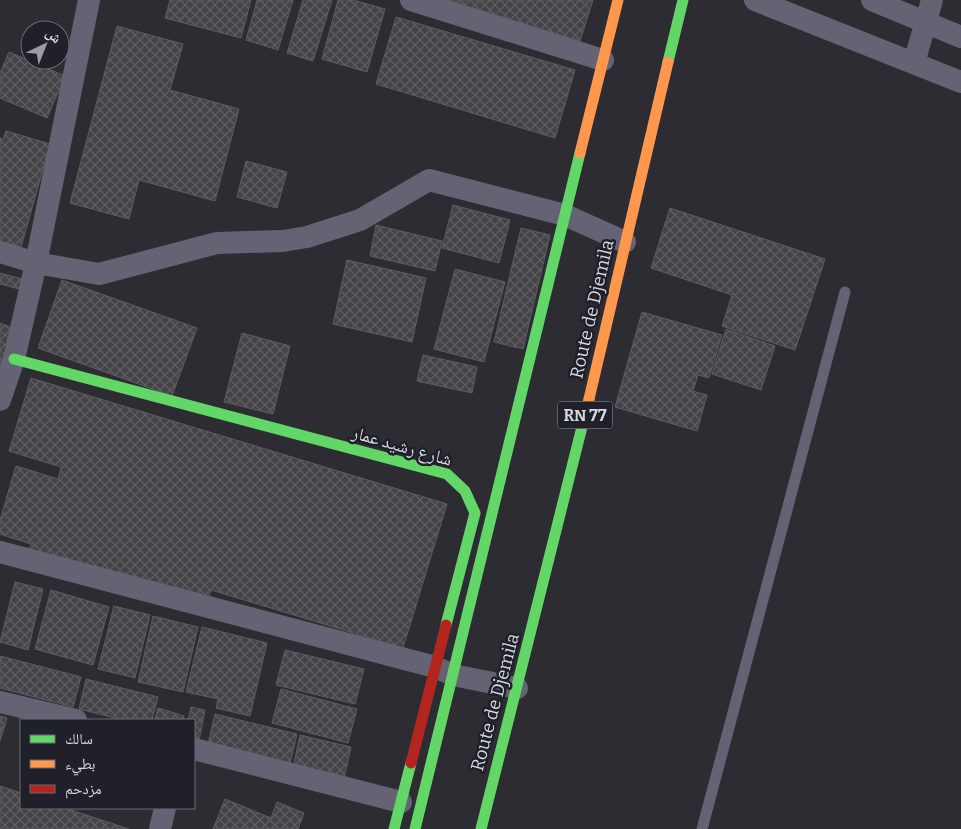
<svg xmlns="http://www.w3.org/2000/svg" width="961" height="829" font-family="Bitter,'Noto Naskh Arabic',serif">
  <style>
    .building { fill: url(#building-cross-hatch); stroke: #5c5c62 }
    .lines { fill: none; stroke-linecap: round; stroke-linejoin: round }
    .lane { stroke: #636373; stroke-width: 11 }
    .street { stroke: #636373; stroke-width: 22 }
    .fast { stroke: #63d668; stroke-width: 11 }
    .slow { stroke: #ff974d; stroke-width: 11 }
    .jam { stroke: #b3261e; stroke-width: 11 }
    .labels { text-anchor: middle; stroke-width: 5; stroke-linejoin: round; paint-order: stroke }
    .shield { fill: #20202b; stroke: #a2a1aa; stroke-width: 1 }
    .shield-label { font-size: 16px; font-weight: bold; fill: #d9d8e0 }
    .street-label { font-size: 18px; fill: #d9d8e0; stroke: #20202b }
  </style>
  <defs>
    <pattern id="building-cross-hatch" width="8" height="8" patternUnits="userSpaceOnUse" patternTransform="scale(1.25)"><rect width="8" height="8" fill="#434348"/><path d="M0 0l8 8M0 8l8-8" fill="none" stroke="#5e5d62"/></pattern>
  </defs>
  <rect width="100%" height="100%" fill="#2c2c32"/>
  <g class="building">
    <path d="M170 0H251L241 38 165 18Z"/>
    <path d="M257 0H293L278 50 246 40Z"/>
    <path d="M303 0H332L313 61 287 53Z"/>
    <path d="M338 0H353L385 9 367 72 322 59Z"/>
    <path d="M447 0H593L580 41Z"/>
    <path d="M396 17 575 70 555 138 376 84Z"/>
    <path d="M117 26 183 44 170 90 239 109 215 201 139 180 129 219 70 203Z"/>
    <path d="M9 52 65 76 47 118 0 98V73Z"/>
    <path d="M6 131 50 144 20 251 0 245V138L3 139Z"/>
    <path d="M246 161 287 172 277 208 237 197Z"/>
    <path d="M453 205 510 220 499 263 442 248Z"/>
    <path d="M670 208 825 259 795 350 722 326 732 295 651 268Z"/>
    <path d="M376 225 442 241 435 271 370 256Z"/>
    <path d="M521 228 550 235 523 349 494 342Z"/>
    <path d="M347 260 426 278 412 342 333 324Z"/>
    <path d="M455 269 505 282 484 362 434 349Z"/>
    <path d="M0 273 26 280 23 290 0 284Z"/>
    <path d="M62 280 197 328 172 396 38 348Z"/>
    <path d="M642 312 722 335 709 378 698 375 693 391 707 395 697 431 615 407Z"/>
    <path d="M0 323 18 330 0 380Z"/>
    <path d="M726 329 775 346 761 390 712 374Z"/>
    <path d="M242 333 290 346 273 414 224 402Z"/>
    <path d="M423 355 477 367 472 393 417 381Z"/>
    <path d="M31 378 447 504 403 648 211 590 206 605 28 551 31 544 0 534V520L16 466 58 479 61 467 9 451Z"/>
    <path d="M15 582 43 589 28 650 0 642Z"/>
    <path d="M51 590 109 607 93 665 35 649Z"/>
    <path d="M114 606 150 615 135 678 98 669Z"/>
    <path d="M153 616 198 627 183 692 138 682Z"/>
    <path d="M202 627 267 643 250 716 216 708 218 699 186 692Z"/>
    <path d="M285 650 364 669 355 704 276 685Z"/>
    <path d="M0 656 81 677 73 707 0 688Z"/>
    <path d="M86 679 158 697 152 720H123L79 709Z"/>
    <path d="M281 689 357 709 348 743 272 723Z"/>
    <path d="M191 707 205 710 199 741 194 740V720H188Z"/>
    <path d="M158 708 184 716 183 720H155Z"/>
    <path d="M215 714 297 734 289 768 207 748Z"/>
    <path d="M0 716 7 718 0 741Z"/>
    <path d="M300 735 351 747 344 779 293 768Z"/>
    <path d="M0 786 21 793V808H65L129 829H0Z"/>
    <path d="M225 799 271 818 277 802 304 813 298 829H213Z"/>
  </g>
  <g class="lines">
    <path class="lane" d="M702 829 845 292"/>
    <g class="street">
      <path d="M411 0 603 60"/>
      <path d="M755 0 961 82"/>
      <path d="M872 0 961 37"/>
      <path d="M914 63 932 0"/>
      <path d="M0 252 36 263 99 274 217 243 283 241 307 237 360 220 429 180 565 215 625 242"/>
      <path d="M0 400 14 359 36 263 89 0"/>
      <path d="M0 552 435 667 453 675 517 688"/>
      <path d="M0 702 76 720"/>
      <path d="M194 749 401 802"/>
      <path d="M160 829 165 808"/>
    </g>
    <g class="fast">
      <path d="M668 62 683 0"/>
      <path d="M14 359 447 474 465 491 475 513 446 625"/>
      <path d="M394 829 411 763"/>
      <path d="M415 829 580 153"/>
      <path d="M481 829 589 399"/>
    </g>
    <g class="slow">
      <path d="M580 153 618 0"/>
      <path d="M589 399 668 62"/>
    </g>
    <path class="jam" d="M411 763 446 625"/>
  </g>
  <g class="labels">
    <rect class="shield" x="557.5" y="401.5" width="55" height="27" rx="4"/>
    <g class="shield-label">
      <text x="585" y="421">RN 77</text>
    </g>
    <g class="street-label">
      <text transform="translate(592 309) rotate(-77)" y="6">Route de Djemila</text>
      <text transform="translate(402 446) rotate(16)" y="6">شارع رشيد عمار</text>
      <text transform="translate(495 702) rotate(-75)" y="6">Route de Djemila</text>
    </g>
  </g>
  <rect x="20" y="719" width="175" height="90" fill="#20202b" stroke="#6a6a73"/>
  <rect x="30" y="735" width="25" height="8" fill="#63d668" stroke="#6a6a73"/>
  <text x="65" y="744" font-size="15" fill="#d9d8e0">سالك</text>
  <rect x="30" y="760" width="25" height="8" fill="#ff974d" stroke="#6a6a73"/>
  <text x="65" y="769" font-size="15" fill="#d9d8e0">بطيء</text>
  <rect x="30" y="785" width="25" height="8" fill="#b3261e" stroke="#6a6a73"/>
  <text x="65" y="794" font-size="15" fill="#d9d8e0">مزدحم</text>
  <g transform="translate(45 45) rotate(43)"><circle r="24" fill="#20202b" stroke="#6a6a73"/>
  <path d="M0-4L9 19L0 12L-9 19Z" fill="#9c9ca3"/>
  <text y="-8" font-size="14" font-weight="bold" text-anchor="middle" fill="#d9d8e0">ش</text>
  </g>
</svg>
